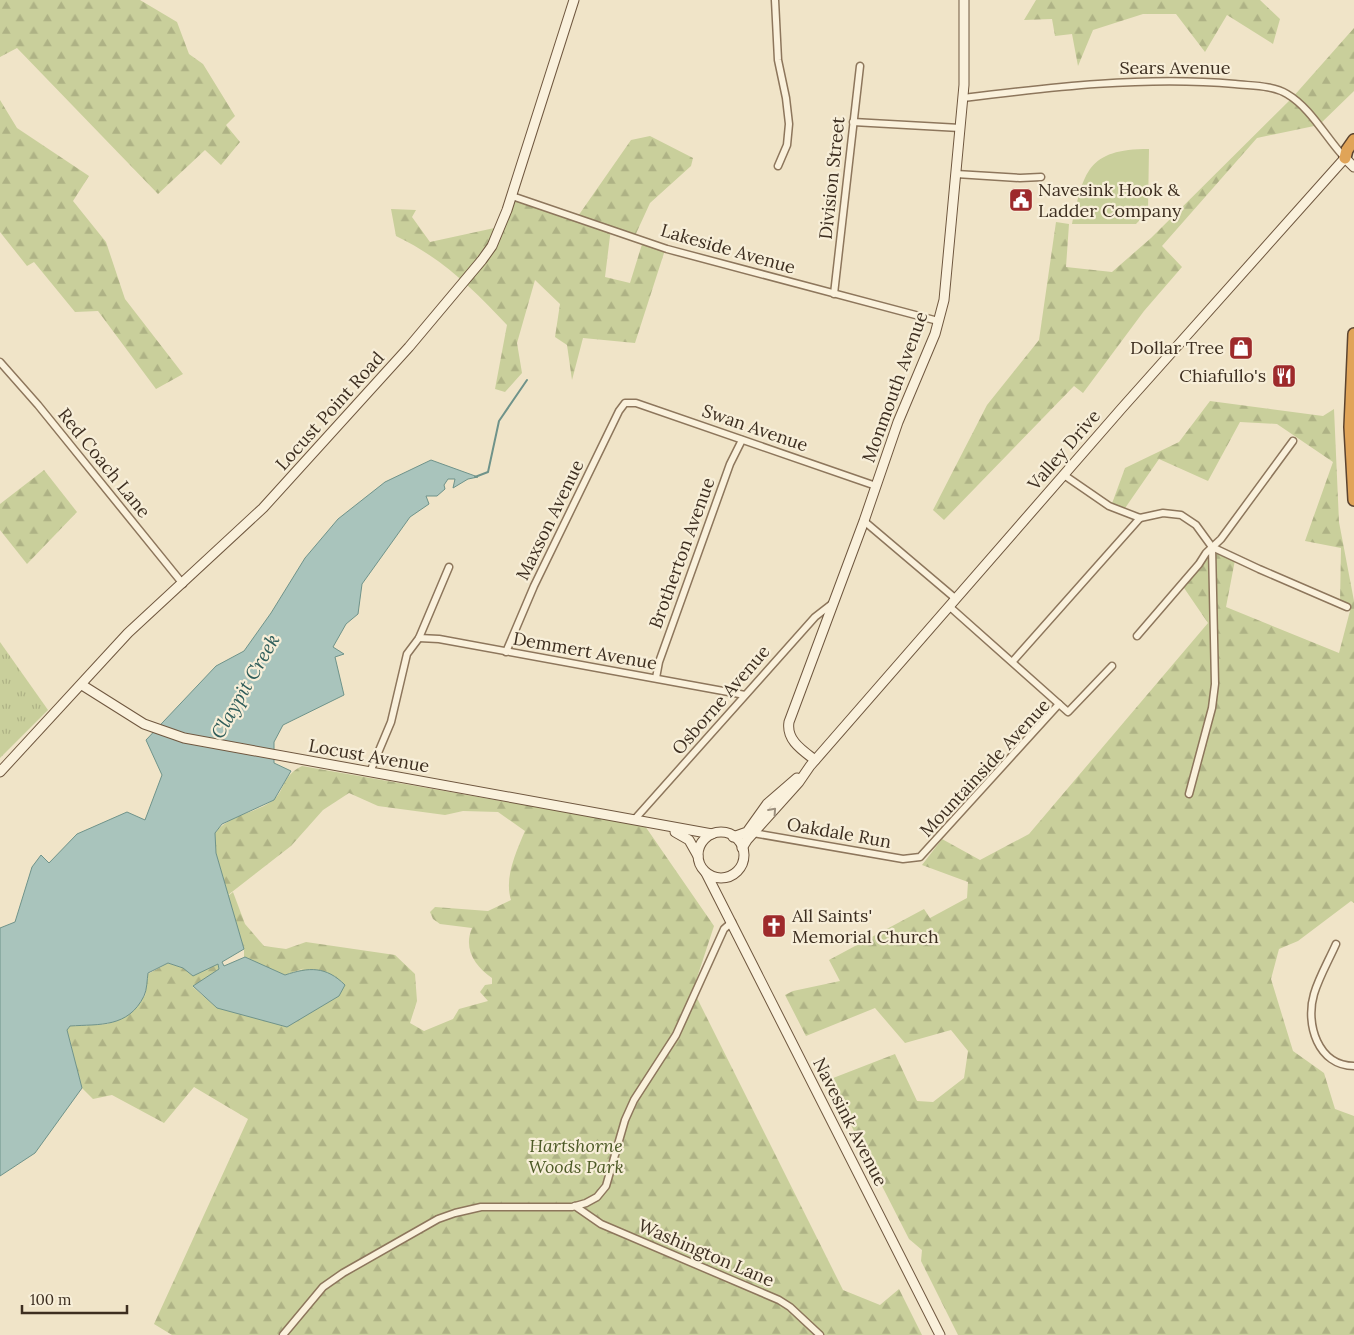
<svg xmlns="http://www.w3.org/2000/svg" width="1354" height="1335" font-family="Lora,serif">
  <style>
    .grass { fill: url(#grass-tufts) }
    .forest { fill: url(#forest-firs) }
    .garden { fill: #c9cf9b }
    .water { fill: #a9c4bc; stroke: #6f938a }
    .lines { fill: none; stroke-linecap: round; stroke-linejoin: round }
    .stream { stroke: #6f938a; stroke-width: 2 }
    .street-casing { stroke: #8d765c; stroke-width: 9 }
    .secondary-casing { stroke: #6f573f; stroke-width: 11 }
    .highway-casing { stroke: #5b4430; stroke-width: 14 }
    .street { stroke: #faf1dc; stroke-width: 6 }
    .secondary { stroke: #faf1dc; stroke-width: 9 }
    .highway { stroke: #e0a458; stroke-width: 11 }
    .oneway { stroke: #9c907e }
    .labels { text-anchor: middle; stroke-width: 4.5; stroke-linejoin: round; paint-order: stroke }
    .street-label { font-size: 18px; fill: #3d2e20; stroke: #f7eed8 }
    .poi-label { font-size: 18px; fill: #3d2e20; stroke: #f7eed8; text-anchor: start }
    .park-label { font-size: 18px; font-style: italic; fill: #4d5a26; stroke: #f7eed8 }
    .water-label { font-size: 19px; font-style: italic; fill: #2f5d5a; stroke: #f7eed8 }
  </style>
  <defs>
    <pattern id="grass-tufts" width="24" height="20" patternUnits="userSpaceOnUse" patternTransform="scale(1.25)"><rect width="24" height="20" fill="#c9cf9b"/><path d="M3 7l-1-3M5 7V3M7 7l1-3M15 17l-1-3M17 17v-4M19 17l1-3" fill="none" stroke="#aeb285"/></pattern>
    <pattern id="forest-firs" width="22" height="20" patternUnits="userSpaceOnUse" patternTransform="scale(1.25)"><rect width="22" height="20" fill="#c9cf9b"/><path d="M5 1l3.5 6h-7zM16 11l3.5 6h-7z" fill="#aeb285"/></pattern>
  </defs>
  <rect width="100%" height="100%" fill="#f0e4c8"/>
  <path class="grass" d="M0 642 48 710 0 758Z"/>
  <g class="forest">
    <path d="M0 0H140L177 22 189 54 203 64 235 116 226 125 240 142 221 165 205 150 158 194 17 48 0 57Z"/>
    <path d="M1036 0H1260L1280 19 1273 44 1227 15 1205 52 1176 14H1143L1093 30 1078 66 1072 34 1055 36 1052 19 1024 20Z"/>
    <path d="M1354 28V91L1319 125 1257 138 1162 246 1182 267 1144 311 1083 393 1074 386 944 520 933 510 987 405 1039 340 1056 222 1069 224 1066 267 1112 272 1151 238 1292 98Z"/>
    <path d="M0 100 17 128 89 176 73 201 106 242 125 299 183 374 156 389 98 311 75 312 34 262 27 266 0 232Z"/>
    <path d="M650 136 693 158 691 166 650 203 634 238 611 228 605 277 630 283 643 241 665 250 635 343 583 338 572 380 567 345 555 337 560 304 535 280 517 343 522 373 505 392 495 389 507 325C473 289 442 258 396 236L391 209 416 210 412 217 430 242 499 227 511 198 576 219 631 140Z"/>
    <path d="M1210 401 1323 416 1334 409 1339 522 1354 601V903L1351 901 1298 941 1279 949 1271 979 1293 1051 1324 1073 1335 1109 1354 1116V1335H958L921 1261 922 1250 909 1239 828 1080 895 1054 917 1101 933 1102 964 1078 968 1051 951 1030 905 1043 875 1008 806 1036 785 995 793 991 840 981 829 960 924 909 930 918 967 898 968 882 922 865 942 839 980 860 1029 834 1208 623 1182 585 1212 548 1235 560 1226 607 1339 653 1351 607 1340 603 1341 548 1305 541 1333 462 1277 424 1240 422 1208 481 1159 459 1121 514 1110 509 1125 468 1179 442Z"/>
    <path d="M44 470 77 512 27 564 0 530V504Z"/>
    <path d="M302 766 645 826 714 926 693 990 843 1290 880 1305 899 1289 922 1335H172L154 1324 248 1119 194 1087 164 1123 112 1095 93 1099 82 1088 67 1030 70 1026 108 1024 145 996 148 974 168 963 183 968 218 964 219 969 193 987 217 1008 305 968 285 975 244 957V949L228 896 233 892 245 924 264 946 286 949 306 942 395 955 415 974 417 1001 410 1023 424 1031 453 1019 459 1009 488 1001 480 992 485 985 492 984V978C475 966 463 949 472 928L440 924 433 919 430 912 435 907 488 911 511 900C504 878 516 852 525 831L498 812 463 811 445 815 378 806 349 793 323 810 291 846 228 895 216 853 215 833C229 814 254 814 272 801 285 792 281 776 302 766Z"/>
  </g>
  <path class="garden" d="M1149 149 1148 211 1136 224H1072C1084 172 1087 149 1149 149Z"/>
  <path class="water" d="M431 460 478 477 468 479 453 488 455 479H448L444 485 445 489 437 496H426L429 504 410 517 362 584 358 614 346 624 333 647 344 654 335 657 344 695 283 725 274 742V763L291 771 274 800 222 824 215 833 216 853 244 949 222 962 224 966 245 957 285 975C309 967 326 966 345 985L339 996 287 1027 217 1008 193 986 219 969 218 964 193 976 183 968 168 963 148 973C147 980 147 990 144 996 128 1028 100 1024 70 1026L67 1030 82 1088 35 1153 0 1176V928L15 922 32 867 41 855 49 863 77 834 127 812 145 820 162 775 146 740 216 666 244 651 271 613 305 558 338 519 385 482Z"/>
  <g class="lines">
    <path class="stream" d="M475 477 488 472 499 421 527 380"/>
    <defs>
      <g id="street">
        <path d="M775 0 778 60 786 98 789 124 787 145 778 166"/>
        <path d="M963 98C1052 87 1144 76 1235 84 1251 86 1272 85 1287 94 1311 108 1326 138 1345 158"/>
        <path d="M853 122 960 128"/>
        <path d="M956 174 1020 178 1041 177"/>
        <path d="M512 196 667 249 938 321"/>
        <path d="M834 294 860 66"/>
        <path d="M0 362 38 405 183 584"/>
        <path d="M1064 475 1109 506 1140 518 1163 513 1181 515 1196 525 1212 547 1215 684 1212 708 1189 794"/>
        <path d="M864 521 956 599"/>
        <path d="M1212 547 1259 569 1347 607"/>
        <path d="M950 607 1068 712 1112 666"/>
        <path d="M1137 636 1199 564 1206 553 1221 539 1293 441"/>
        <path d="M419 638 439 639 745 695"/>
        <path d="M506 652 534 586 619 411 625 403H636L876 486"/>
        <path d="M1013 661 1140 518"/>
        <path d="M656 678 659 662 730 464 742 440"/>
        <path d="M370 772 391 722 407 654 419 638 449 567"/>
        <path d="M634 820 815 617 833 603"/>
        <path d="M753 833 903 859 920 857 1059 704"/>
        <path d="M1336 944C1329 960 1319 977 1314 994 1305 1024 1318 1066 1354 1066"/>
        <path d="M575 1206 601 1224 779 1300 790 1307 820 1335"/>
        <path d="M283 1335 323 1287 343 1273 438 1219 455 1213 481 1207H572L586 1203 597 1197 606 1186 625 1120 634 1100 676 1035 724 929 732 922"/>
      </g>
      <g id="secondary">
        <path d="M82 685 144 724 184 738 712 834"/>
        <path d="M815 760C802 750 786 740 789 722L864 521 898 422 935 334 944 300 964 85V0"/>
        <path d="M0 772 128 633 263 508 409 347 482 260 492 246 507 210 574 0"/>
        <path d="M675 832 689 840 698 856"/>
        <circle cx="721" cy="855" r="23"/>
        <path d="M733 837 747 832 767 804 797 778"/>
        <path d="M742 848 747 840 799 782 810 766 1122 408 1345 158 1354 167"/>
        <path d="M706 873 940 1335"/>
      </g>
      <g id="highway">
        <path d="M1345 158 1347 150 1354 140"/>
        <path d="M1354 334 1350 427 1354 500"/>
      </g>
    </defs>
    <use href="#street" class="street-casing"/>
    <use href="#secondary" class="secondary-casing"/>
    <use href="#highway" class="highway-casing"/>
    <use href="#street" class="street"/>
    <use href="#secondary" class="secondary"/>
    <use href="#highway" class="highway"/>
  </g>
  <defs><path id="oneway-chevron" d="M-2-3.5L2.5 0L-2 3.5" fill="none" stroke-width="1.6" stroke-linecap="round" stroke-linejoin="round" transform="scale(1.25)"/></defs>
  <use class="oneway" href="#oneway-chevron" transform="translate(773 811) rotate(-48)"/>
  <defs>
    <symbol id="civic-square" viewBox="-11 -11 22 22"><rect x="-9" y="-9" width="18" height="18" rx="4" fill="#9e2a2b" stroke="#f7eed8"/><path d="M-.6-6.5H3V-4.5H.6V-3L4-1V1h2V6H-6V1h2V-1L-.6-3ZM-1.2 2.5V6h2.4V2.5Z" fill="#fff"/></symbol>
    <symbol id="shop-square" viewBox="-11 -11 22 22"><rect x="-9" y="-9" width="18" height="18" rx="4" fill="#9e2a2b" stroke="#f7eed8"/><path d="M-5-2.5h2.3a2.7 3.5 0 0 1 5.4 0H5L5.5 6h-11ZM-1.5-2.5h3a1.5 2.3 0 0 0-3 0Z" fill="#fff"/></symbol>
    <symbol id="restaurant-square" viewBox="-11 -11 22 22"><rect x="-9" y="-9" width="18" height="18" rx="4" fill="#9e2a2b" stroke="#f7eed8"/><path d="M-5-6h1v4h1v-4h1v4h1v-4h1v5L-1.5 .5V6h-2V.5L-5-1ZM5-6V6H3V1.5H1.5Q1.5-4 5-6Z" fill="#fff"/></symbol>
    <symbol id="church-square" viewBox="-11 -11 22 22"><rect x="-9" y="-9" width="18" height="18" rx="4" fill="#9e2a2b" stroke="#f7eed8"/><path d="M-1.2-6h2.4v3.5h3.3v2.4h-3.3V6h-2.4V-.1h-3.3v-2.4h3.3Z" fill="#fff"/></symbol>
  </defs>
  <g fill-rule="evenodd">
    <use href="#civic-square" x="1007" y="186" width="28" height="28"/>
    <use href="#shop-square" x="1227" y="334" width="28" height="28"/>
    <use href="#restaurant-square" x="1270" y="362" width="28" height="28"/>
    <use href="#church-square" x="760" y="912" width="28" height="28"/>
  </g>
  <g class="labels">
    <g class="street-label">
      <text x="1175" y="74">Sears Avenue</text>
      <text transform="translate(832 178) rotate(-84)" y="6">Division Street</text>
      <text transform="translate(728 249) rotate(16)" y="6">Lakeside Avenue</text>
      <text transform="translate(895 387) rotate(-70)" y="6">Monmouth Avenue</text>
      <text transform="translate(330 411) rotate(-48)" y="6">Locust Point Road</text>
      <text transform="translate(755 428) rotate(19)" y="6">Swan Avenue</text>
      <text transform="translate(1064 450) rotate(-49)" y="6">Valley Drive</text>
      <text transform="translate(104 463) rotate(51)" y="6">Red Coach Lane</text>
      <text transform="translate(550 520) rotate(-64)" y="6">Maxson Avenue</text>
      <text transform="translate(682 553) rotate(-70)" y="6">Brotherton Avenue</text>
      <text transform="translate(585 651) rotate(10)" y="6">Demmert Avenue</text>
      <text transform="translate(721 700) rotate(-49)" y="6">Osborne Avenue</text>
      <text transform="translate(369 756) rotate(10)" y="6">Locust Avenue</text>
      <text transform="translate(985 768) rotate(-47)" y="6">Mountainside Avenue</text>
      <text transform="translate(839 833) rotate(10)" y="6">Oakdale Run</text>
      <text transform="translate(850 1122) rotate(63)" y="6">Navesink Avenue</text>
      <text transform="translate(706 1253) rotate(23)" y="6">Washington Lane</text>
    </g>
    <g class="poi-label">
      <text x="1038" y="196">Navesink Hook &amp;<tspan x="1038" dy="21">Ladder Company</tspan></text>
      <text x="1224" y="354" text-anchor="end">Dollar Tree</text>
      <text x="1266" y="382" text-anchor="end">Chiafullo's</text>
      <text x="792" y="922">All Saints'<tspan x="792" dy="21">Memorial Church</tspan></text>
    </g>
    <g class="park-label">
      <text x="576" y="1152">Hartshorne<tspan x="576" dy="21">Woods Park</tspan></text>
    </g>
    <g class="water-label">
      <text transform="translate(245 686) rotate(-60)" y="7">Claypit Creek</text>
    </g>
  </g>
  <path d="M22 1305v8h105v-8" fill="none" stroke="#3d2e20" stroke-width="2.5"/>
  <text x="30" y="1305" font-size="15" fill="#3d2e20" stroke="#f7eed8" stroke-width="4" paint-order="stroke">100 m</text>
</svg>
